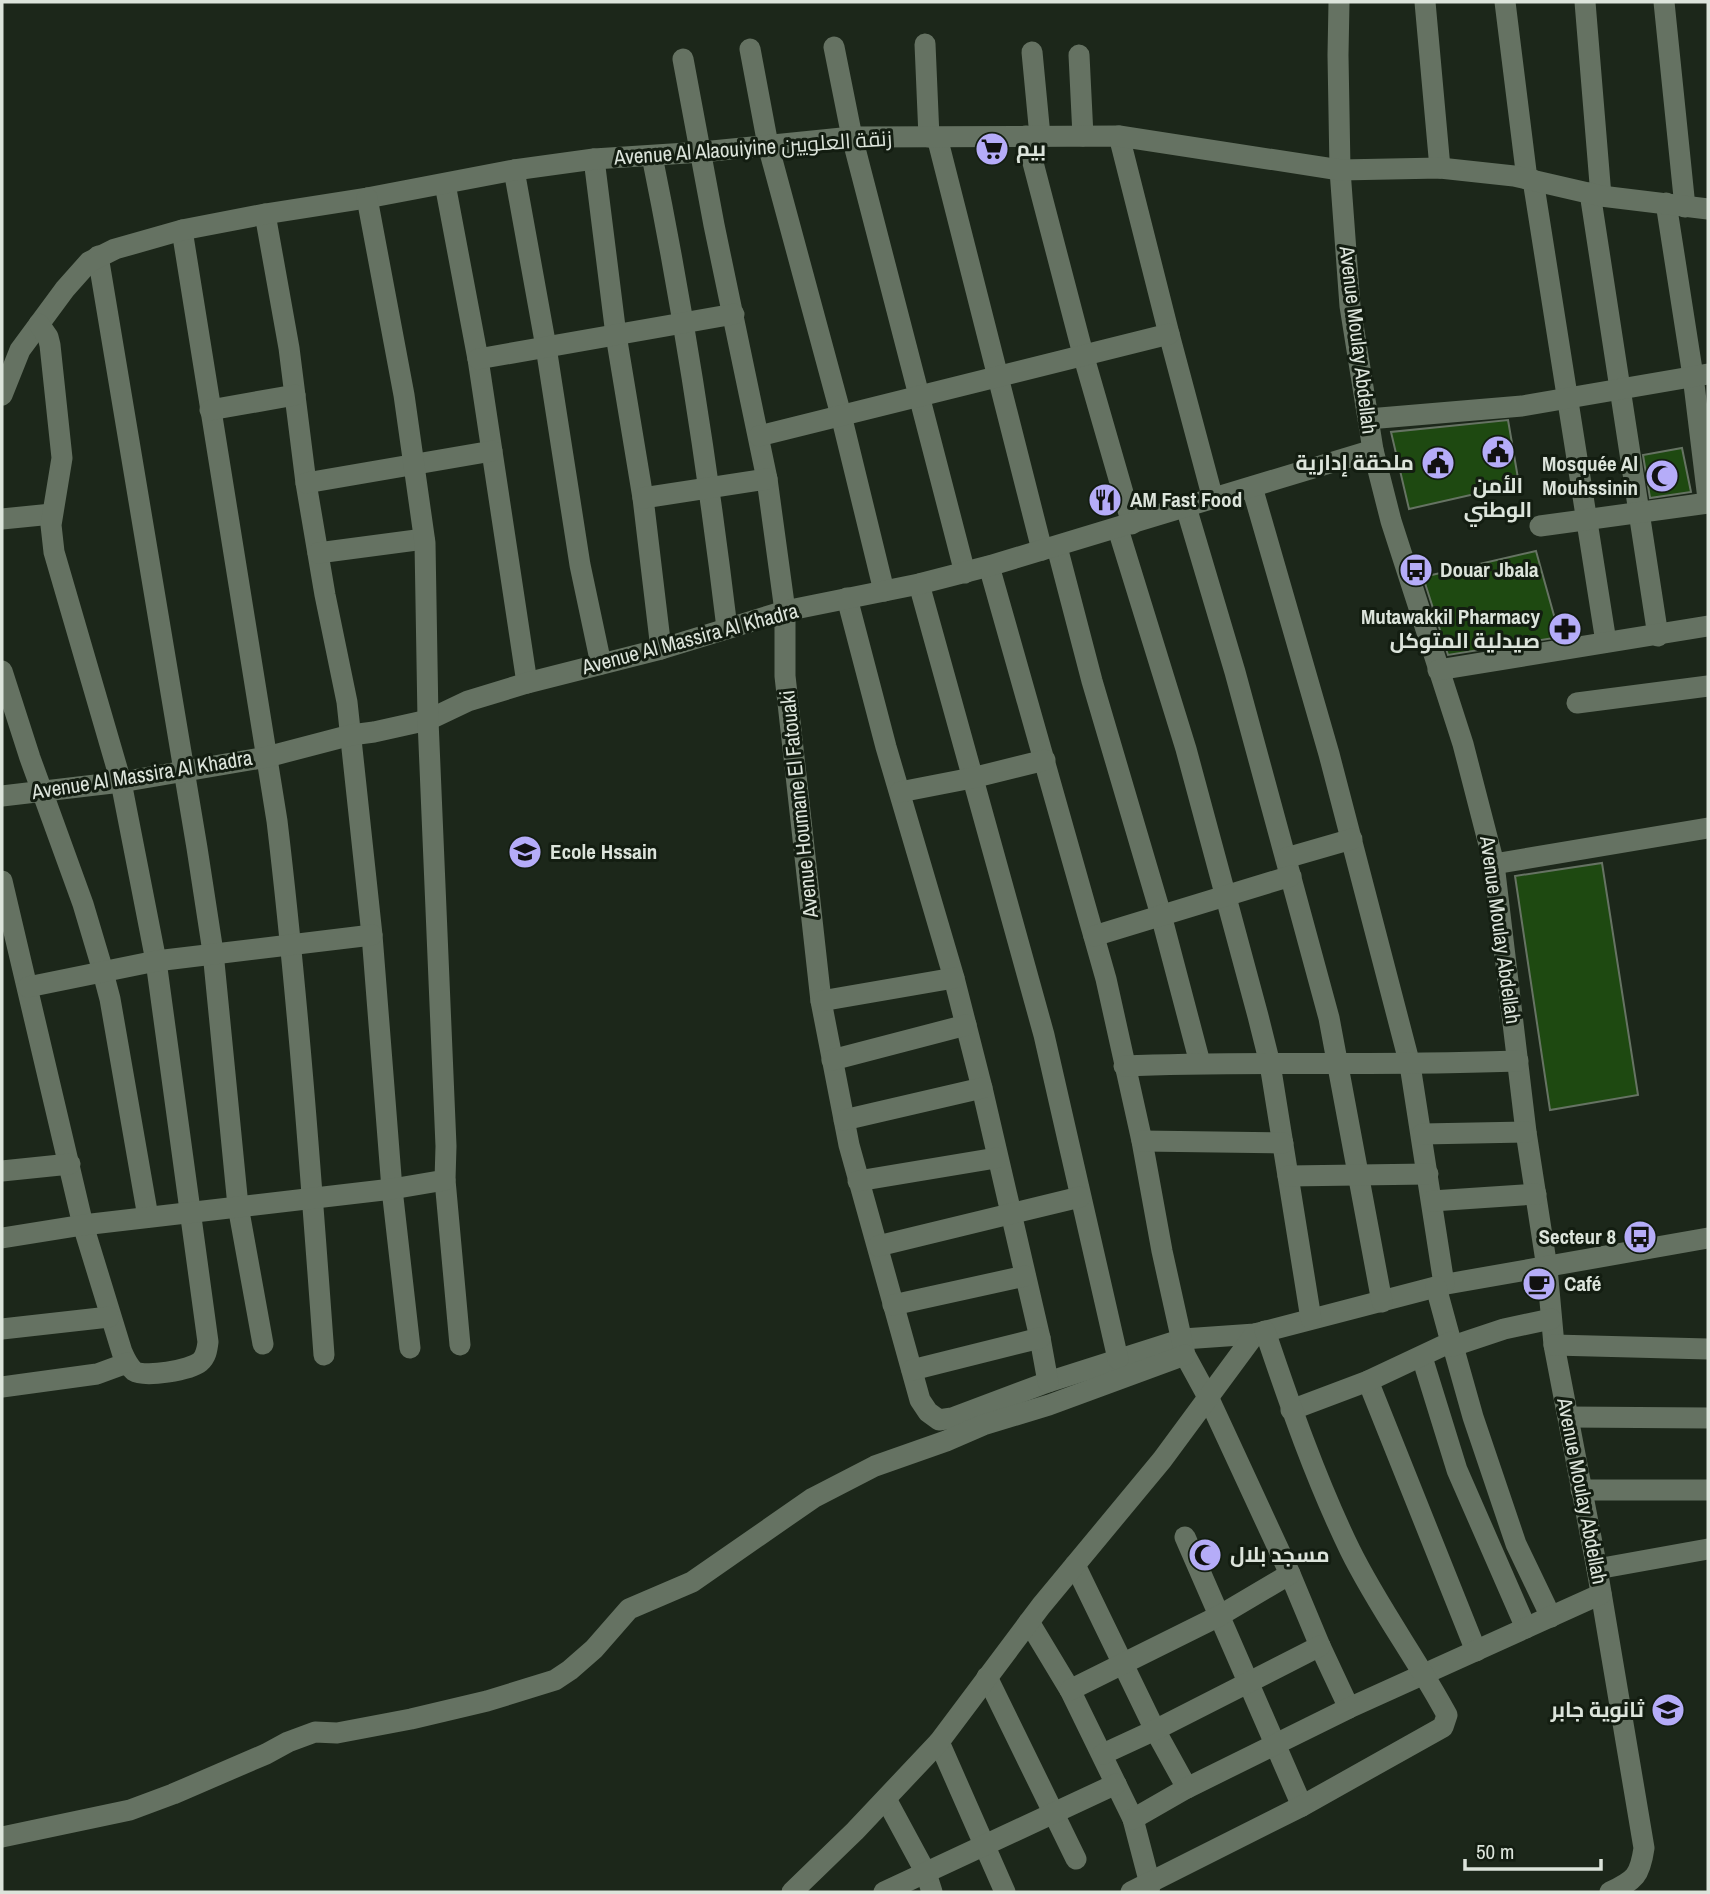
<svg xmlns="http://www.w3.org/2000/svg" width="1710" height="1894" font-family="'Archivo Narrow',Cairo,sans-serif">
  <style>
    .building { fill: #1e4911; stroke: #667363; stroke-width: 2 }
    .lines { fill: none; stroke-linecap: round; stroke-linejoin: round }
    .minor { stroke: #657262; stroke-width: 21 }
    .labels { text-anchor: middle; stroke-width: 6; stroke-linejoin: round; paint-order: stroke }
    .street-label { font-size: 21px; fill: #dce4db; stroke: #131d11 }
    .poi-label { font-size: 21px; font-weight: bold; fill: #dce4db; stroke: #131d11; text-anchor: start }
  </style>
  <rect width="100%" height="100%" fill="#1c271a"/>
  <g class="building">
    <path d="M1508 420 1519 484 1409 509 1391 432Z"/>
    <path d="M1682 448 1691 492 1650 498 1643 455Z"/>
    <path d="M1536 551 1560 637 1448 655 1423 577Z"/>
    <path d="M1602 863 1638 1095 1550 1110 1515 876Z"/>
  </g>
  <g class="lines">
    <g class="minor">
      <path d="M1339 2 1338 55 1340 170 1350 306 1373 450 1391 521 1463 744 1494 864 1526 1132 1547 1268 1554 1345 1597 1569 1644 1848C1640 1876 1635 1880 1610 1892"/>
      <path d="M1425 2 1440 168"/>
      <path d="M1505 2 1527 179"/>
      <path d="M1585 2 1601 196"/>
      <path d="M1664 2 1685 207"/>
      <path d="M925 44 929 137"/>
      <path d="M834 47 852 137 965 573"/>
      <path d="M750 49 768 145 841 415 884 591"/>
      <path d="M1032 52 1040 136"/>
      <path d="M1079 55 1083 136"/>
      <path d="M683 59 714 225 767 479 785 611V676L821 1001 849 1145 920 1400 928 1412 939 1420 952 1418 1048 1382 1183 1339 1255 1334 1447 1284 1708 1238"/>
      <path d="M1026 136 1083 354 1132 524"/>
      <path d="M1119 136 1169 334 1213 499"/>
      <path d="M937 137 1042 550"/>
      <path d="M652 156C684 313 708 470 727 628"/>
      <path d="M594 159 616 335 643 498 661 649"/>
      <path d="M514 170 546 347 580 565 601 664"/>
      <path d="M1533 180 1606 642"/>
      <path d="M445 184 478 359 527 683"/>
      <path d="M1590 193 1658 636"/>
      <path d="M1666 203 1693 376 1708 499"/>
      <path d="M265 214 289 348 306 483 325 595 347 702 372 935 392 1189 410 1348"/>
      <path d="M182 230 277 821C298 998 311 1177 324 1355"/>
      <path d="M98 256 197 848 213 952 238 1206 263 1344"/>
      <path d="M478 359 734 314"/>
      <path d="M2 395 20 350 65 289 89 262 115 249 182 230 265 214 367 198 514 170 594 159 702 152 852 137 1119 136 1340 170 1440 168 1514 176 1601 196 1708 209"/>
      <path d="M210 410 295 395"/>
      <path d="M1368 419 1522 406 1708 374"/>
      <path d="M759 436 1169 334"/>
      <path d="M306 483 492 451"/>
      <path d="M1252 487 1329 754 1410 1065 1444 1284"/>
      <path d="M643 498 767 479"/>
      <path d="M1186 507 1235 672 1329 1018 1382 1302"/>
      <path d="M2 519 52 514"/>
      <path d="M1540 526 1708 503"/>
      <path d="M1118 529 1186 749 1258 1016 1270 1064 1311 1319"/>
      <path d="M1057 547 1092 681 1161 915 1200 1063"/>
      <path d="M318 553 424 539"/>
      <path d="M989 566 1106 979 1142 1141 1162 1251 1185 1355 1209 1399 1290 1574 1320 1646 1349 1708"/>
      <path d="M919 584 1044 1035 1118 1359"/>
      <path d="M847 598 886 747 954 978 982 1088 1040 1338 1048 1382"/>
      <path d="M1438 670 1708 626"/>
      <path d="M2 671 30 758 83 904 100 961 110 999 148 1217"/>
      <path d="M1577 703 1708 686"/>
      <path d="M900 792 972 778 1045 760"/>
      <path d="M2 796 121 782 267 757 351 735 374 732 428 720 468 701 527 683 661 649 785 611 919 584 989 566 1373 450"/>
      <path d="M1286 858 1352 839"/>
      <path d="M1494 864 1708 828"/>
      <path d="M2 881 83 1225 122 1352C125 1359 128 1366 134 1371 145 1378 190 1370 200 1362 206 1357 207 1350 208 1342L156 961 121 782 54 552 51 525 62 458 50 345 48 337 39 324"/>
      <path d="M1094 936 1291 876"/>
      <path d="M28 987 156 961 372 935"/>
      <path d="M821 1001 954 978"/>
      <path d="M832 1060 966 1025"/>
      <path d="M1124 1066C1255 1061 1387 1066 1518 1061"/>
      <path d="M844 1120 982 1088"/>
      <path d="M1422 1134 1526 1132"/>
      <path d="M1142 1141 1283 1143"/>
      <path d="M2 1171 70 1164"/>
      <path d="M1288 1176 1428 1174"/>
      <path d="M445 1180 460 1345"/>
      <path d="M858 1181 996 1158"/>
      <path d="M1432 1201 1536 1194"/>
      <path d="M2 1238 83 1225 392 1189 445 1180 446 1146 428 720 425 543 404 395 367 198"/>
      <path d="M878 1246 1080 1197"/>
      <path d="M1436 1287 1451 1342"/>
      <path d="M893 1305 1025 1276"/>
      <path d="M2 1329 109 1317"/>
      <path d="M1554 1345 1708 1349"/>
      <path d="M1453 1346 1473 1417 1516 1544 1551 1617"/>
      <path d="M1422 1357 1457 1470 1526 1628"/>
      <path d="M912 1370 1040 1338"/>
      <path d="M1368 1381 1476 1651"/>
      <path d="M2 1387 97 1374 127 1363"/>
      <path d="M1291 1410 1368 1381 1451 1342 1453 1346 1504 1329 1551 1319"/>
      <path d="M1568 1417 1708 1418"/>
      <path d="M1581 1490H1708"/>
      <path d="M1185 1537 1302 1806"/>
      <path d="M1075 1565 1155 1730 1187 1788"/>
      <path d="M1597 1569 1708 1549"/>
      <path d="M1029 1622 1070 1690 1133 1819 1150 1884 1149 1892"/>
      <path d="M987 1677 1076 1859"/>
      <path d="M1070 1690 1219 1616 1290 1574"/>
      <path d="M939 1742 1005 1892"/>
      <path d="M1103 1754 1155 1730 1320 1646"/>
      <path d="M886 1799 926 1873 932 1892"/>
      <path d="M1133 1819 1187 1788 1349 1708 1601 1594"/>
      <path d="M2 1837 130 1810 173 1794 266 1754 288 1742 315 1732 337 1733 411 1719 487 1701 555 1680 570 1670 594 1649 629 1609 692 1582 813 1498 875 1466 946 1441 983 1425 1049 1405 1185 1355"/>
      <path d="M792 1892 855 1831 939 1742 1041 1606 1162 1460 1255 1334"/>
      <path d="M884 1892 1116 1784"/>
      <path d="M1131 1892 1302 1806 1443 1727 1447 1715C1417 1659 1378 1607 1350 1550 1316 1480 1290 1405 1265 1331"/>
    </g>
  </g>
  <defs>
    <symbol id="supermarket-disc" viewBox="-11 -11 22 22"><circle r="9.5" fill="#b5acf8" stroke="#131d11"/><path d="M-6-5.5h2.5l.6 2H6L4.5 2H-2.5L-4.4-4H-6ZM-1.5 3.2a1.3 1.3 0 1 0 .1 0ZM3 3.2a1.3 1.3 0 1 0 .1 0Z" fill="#111"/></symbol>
    <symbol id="civic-disc" viewBox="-11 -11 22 22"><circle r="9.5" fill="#b5acf8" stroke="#131d11"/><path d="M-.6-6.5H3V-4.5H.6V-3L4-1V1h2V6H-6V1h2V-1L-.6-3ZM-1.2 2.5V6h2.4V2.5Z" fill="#111"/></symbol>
    <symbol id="mosque-disc" viewBox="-11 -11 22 22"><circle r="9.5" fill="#b5acf8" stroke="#131d11"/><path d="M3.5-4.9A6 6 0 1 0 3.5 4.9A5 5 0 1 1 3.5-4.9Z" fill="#111"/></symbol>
    <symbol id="restaurant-disc" viewBox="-11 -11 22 22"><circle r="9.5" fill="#b5acf8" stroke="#131d11"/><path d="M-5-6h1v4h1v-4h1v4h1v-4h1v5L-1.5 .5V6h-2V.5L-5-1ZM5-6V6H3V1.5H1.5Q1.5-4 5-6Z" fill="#111"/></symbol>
    <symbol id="bus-disc" viewBox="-11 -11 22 22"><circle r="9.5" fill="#b5acf8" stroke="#131d11"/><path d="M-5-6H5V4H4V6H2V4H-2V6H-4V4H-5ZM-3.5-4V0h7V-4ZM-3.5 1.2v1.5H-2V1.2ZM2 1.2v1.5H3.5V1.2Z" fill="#111"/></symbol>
    <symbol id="pharmacy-disc" viewBox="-11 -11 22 22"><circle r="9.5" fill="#b5acf8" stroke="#131d11"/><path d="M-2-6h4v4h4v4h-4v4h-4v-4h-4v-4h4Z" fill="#111"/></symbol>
    <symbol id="school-disc" viewBox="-11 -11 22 22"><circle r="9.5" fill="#b5acf8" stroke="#131d11"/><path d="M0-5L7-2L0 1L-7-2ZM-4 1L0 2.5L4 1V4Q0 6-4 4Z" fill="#111"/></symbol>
    <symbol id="cafe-disc" viewBox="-11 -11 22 22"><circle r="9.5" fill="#b5acf8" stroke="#131d11"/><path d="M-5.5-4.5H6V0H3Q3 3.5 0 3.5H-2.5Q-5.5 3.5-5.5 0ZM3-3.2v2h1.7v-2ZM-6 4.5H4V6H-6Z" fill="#111"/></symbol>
  </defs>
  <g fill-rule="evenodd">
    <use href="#supermarket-disc" x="973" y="130" width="38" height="38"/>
    <use href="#civic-disc" x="1479" y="433" width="38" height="38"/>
    <use href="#civic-disc" x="1419" y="444" width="38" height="38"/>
    <use href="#mosque-disc" x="1643" y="457" width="38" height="38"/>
    <use href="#restaurant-disc" x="1086" y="481" width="38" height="38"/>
    <use href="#bus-disc" x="1397" y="551" width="38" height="38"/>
    <use href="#pharmacy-disc" x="1546" y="610" width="38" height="38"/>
    <use href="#school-disc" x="506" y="833" width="38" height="38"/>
    <use href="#bus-disc" x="1621" y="1218" width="38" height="38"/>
    <use href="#cafe-disc" x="1520" y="1265" width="38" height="38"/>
    <use href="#mosque-disc" x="1186" y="1536" width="38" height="38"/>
    <use href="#school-disc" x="1649" y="1691" width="38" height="38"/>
  </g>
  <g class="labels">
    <g class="street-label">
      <text transform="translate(753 148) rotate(-4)" y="7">Avenue Al Alaouiyine زنقة العلويين</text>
      <text transform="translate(1358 340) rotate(83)" y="7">Avenue Moulay Abdellah</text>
      <text transform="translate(690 639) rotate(-15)" y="7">Avenue Al Massira Al Khadra</text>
      <text transform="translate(142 775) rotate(-9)" y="7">Avenue Al Massira Al Khadra</text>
      <text transform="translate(799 804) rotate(-96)" y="7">Avenue Houmane El Fatouaki</text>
      <text transform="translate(1500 930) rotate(82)" y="7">Avenue Moulay Abdellah</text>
      <text transform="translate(1582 1491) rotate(79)" y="7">Avenue Moulay Abdellah</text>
    </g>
    <g class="poi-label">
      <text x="1016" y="156">بيم</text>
      <text x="1414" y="470" text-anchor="end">ملحقة إدارية</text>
      <text x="1638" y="471" text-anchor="end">Mosquée Al<tspan x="1638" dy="24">Mouhssinin</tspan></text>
      <text x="1498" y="493" text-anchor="middle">الأمن<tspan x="1498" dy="24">الوطني</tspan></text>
      <text x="1130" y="507">AM Fast Food</text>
      <text x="1440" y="577">Douar Jbala</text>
      <text x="1540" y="624" text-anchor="end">Mutawakkil Pharmacy<tspan x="1540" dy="24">صيدلية المتوكل</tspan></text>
      <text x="550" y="859">Ecole Hssain</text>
      <text x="1616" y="1244" text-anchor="end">Secteur 8</text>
      <text x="1564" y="1291">Café</text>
      <text x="1230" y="1562">مسجد بلال</text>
      <text x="1644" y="1717" text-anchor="end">ثانوية جابر</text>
    </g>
  </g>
  <rect width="1710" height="1894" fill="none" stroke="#dce4db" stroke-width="7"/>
  <path d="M1465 1859v10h136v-10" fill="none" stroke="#dce4db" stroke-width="3.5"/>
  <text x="1476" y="1859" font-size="21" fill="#dce4db" stroke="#131d11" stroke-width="5" paint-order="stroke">50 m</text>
</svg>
